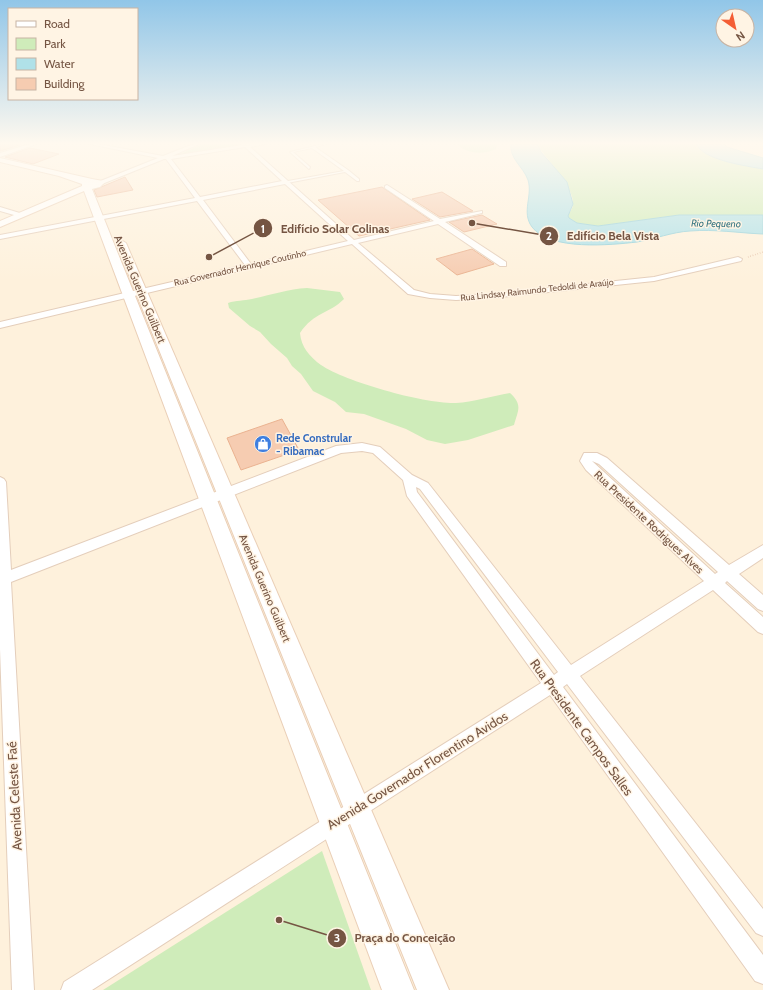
<svg xmlns="http://www.w3.org/2000/svg" width="763" height="990" font-family="Cabin,sans-serif">
  <style>
    .green { fill: #cfecba }
    .water { fill: #b0e1e8; stroke: #95d1db }
    .building { fill: #f6ccb1; stroke: #eab290 }
    .lines { fill: none; stroke-linecap: round; stroke-linejoin: round }
    .lane-casing { stroke: #e4cebb; stroke-width: 2 }
    .street-casing { stroke: #e4cebb; stroke-width: 2 }
    .secondary-casing { stroke: #eacfb7; stroke-width: 2 }
    .path { stroke: #daaf95; stroke-width: 1.5; stroke-dasharray: 0.5 2; stroke-linecap: butt }
    .lane { fill: #fff; fill-rule: evenodd }
    .street { fill: #fff; fill-rule: evenodd }
    .secondary { fill: #fff; fill-rule: evenodd }
    .labels { text-anchor: middle; stroke-width: 3; stroke-linejoin: round; paint-order: stroke }
    .far-street-label { font-size: 9px; fill: #755543; stroke: #fff4e4 }
    .far-water-label { font-size: 10px; font-style: italic; fill: #397783; stroke: #fff4e4 }
    .street-label { font-size: 11px; fill: #755543; stroke: #fff4e4 }
    .shop-label { font-size: 11px; font-weight: bold; fill: #366cbe; stroke: #fff4e4; text-anchor: start }
    .near-street-label { font-size: 13px; fill: #755543; stroke: #fff4e4 }
    .leader { fill: none; stroke: #755543; stroke-width: 1.5 }
    .callout-dot { fill: #755543; stroke: #fff4e4; stroke-width: 1.5 }
    .mark-label { font-size: 12px; text-anchor: middle; font-weight: bold; fill: #fff }
    .callout-label { font-size: 12px; text-anchor: middle; font-weight: bold; fill: #755543; stroke: #fff4e4; stroke-width: 3; stroke-linejoin: round; paint-order: stroke }
  </style>
  <rect width="100%" height="100%" fill="#fef1dc"/>
  <g class="green">
    <path d="M205 143H237L240 145 180 154Z"/>
    <path d="M456 143H496L497 144 496 149C483 155 465 154 456 143Z"/>
    <path d="M536 143H696C701 160 747 166 763 169V215H679L598 226 577 223 569 218 568 215C570 212 573 208 573 204 574 185 545 158 536 143Z"/>
    <path d="M307 288 340 292 344 299C329 314 314 312 300 333 301 347 310 357 321 365 346 382 425 404 456 403 473 402 492 396 510 393 523 405 518 410 514 425L468 440 445 444 427 440 406 429 364 414 346 412 335 402 313 391 301 374 292 366 287 358 271 344 260 332 250 326 229 308 228 303C236 300 244 301 252 299 271 295 288 289 307 288Z"/>
    <path d="M322 851 371 990H103Z"/>
  </g>
  <g class="water">
    <path d="M511 143H537L541 152 567 182 573 204 568 216 569 218 577 223 598 226 679 215H763V234C739 233 715 229 690 231 672 232 655 239 637 242 611 245 550 251 532 227 521 212 533 196 528 180 523 166 509 159 511 143Z"/>
    <path d="M696 143H726L724 144 727 147 763 158V169C747 166 701 160 696 143Z"/>
  </g>
  <g class="building">
    <path d="M0 143H8L20 145 0 151Z"/>
    <path d="M30 148 59 154 33 164 5 157Z"/>
    <path d="M125 177 133 190 97 197 94 190Z"/>
    <path d="M382 187 430 220 359 236 318 200Z"/>
    <path d="M442 192 473 211 440 217 412 199Z"/>
    <path d="M482 215 497 224 464 232 449 222Z"/>
    <path d="M472 249 494 264 457 275 436 259Z"/>
    <path d="M282 419 299 450 241 470 227 438Z"/>
  </g>
  <g class="lines">
    <defs>
      <path id="lane" d="M328 143H330L315 147 348 170 359 179V181H357L345 172 287 183 288 181 344 171 312 148 293 152 310 167 309 169 290 152Z"/>
      <g id="street">
        <path d="M33 143H39L0 157V153Z"/>
        <path d="M85 143H93L163 156 196 143H201L172 156 242 145 241 143 247 144 265 143V144L250 147 354 240 434 221 385 188V186L387 185 440 219 482 211V213L445 222 506 262V266H500L438 224 358 243 414 290 430 294 456 296 491 294 654 277 738 257 742 259 741 261 654 281 491 298 456 300 430 298 408 294 352 244 0 328V322L245 265 197 201 0 239V235L195 198 166 159H164L102 184H98V182L158 158ZM245 147 282 181 200 197 171 159ZM285 184 348 241 251 264 203 200Z"/>
        <path d="M0 207 23 214 24 215 21 217 0 211Z"/>
        <path d="M362 443 380 447 412 475 428 483 571 665 704 581 586 470 580 461 584 453H597L607 458 729 565 763 545V558L739 574 763 595V611L758 609 727 581 725 583 763 617V634L758 632 713 590 580 676 763 909V936L756 933 567 684 563 687 763 955V984L755 981 550 695 92 990H61L64 982 541 683 407 496 403 480 373 453 362 451 341 453 11 582 34 990H12L0 649V477L4 479 6 482 11 570 336 446ZM592 461 599 464 718 572 715 574ZM416 487 420 489 558 672 554 675 417 492Z"/>
      </g>
      <g id="secondary">
        <path d="M0 158 92 179 103 181 104 183 100 187 92 189 414 990H382L84 191 0 227V221L82 186V184L59 176 0 162Z"/>
        <path d="M121 240 126 243 449 990H417L116 243Z"/>
      </g>
    </defs>
    <use href="#lane" class="lane-casing"/>
    <use href="#street" class="street-casing"/>
    <use href="#secondary" class="secondary-casing"/>
    <path class="path" d="M748 257 763 252"/>
    <use href="#lane" class="lane"/>
    <use href="#street" class="street"/>
    <use href="#secondary" class="secondary"/>
  </g>
  <linearGradient id="sky" x2="0" y2="1"><stop stop-color="#91c6e8"/><stop offset="0.51" stop-color="#fff9ef"/><stop offset="1" stop-color="#fff9ef" stop-opacity="0"/></linearGradient>
  <rect width="763" height="281" fill="url(#sky)"/>
  <defs>
    <symbol id="shop-disc" viewBox="-11 -11 22 22"><circle r="9.5" fill="#3f7fe0" stroke="#fff4e4"/><path d="M-5-2.5h2.3a2.7 3.5 0 0 1 5.4 0H5L5.5 6h-11ZM-1.5-2.5h3a1.5 2.3 0 0 0-3 0Z" fill="#fff"/></symbol>
  </defs>
  <g fill-rule="evenodd">
    <use href="#shop-disc" x="253" y="434" width="20" height="20"/>
  </g>
  <g class="labels">
    <g class="far-street-label">
      <text transform="translate(240 268) rotate(-13)" y="3">Rua Governador Henrique Coutinho</text>
      <text transform="translate(537 290) rotate(-6)" y="3">Rua Lindsay Raimundo Tedoldi de Araújo</text>
    </g>
    <g class="far-water-label">
      <text transform="translate(716 223) rotate(1)" y="4">Rio Pequeno</text>
    </g>
    <g class="street-label">
      <text transform="translate(140 289) rotate(67)" y="4">Avenida Guerino Guilbert</text>
      <text transform="translate(649 522) rotate(43)" y="4">Rua Presidente Rodrigues Alves</text>
      <text transform="translate(265 588) rotate(67)" y="4">Avenida Guerino Guilbert</text>
    </g>
    <g class="shop-label">
      <text x="276" y="442">Rede Constrular<tspan x="276" dy="13">- Ribamac</tspan></text>
    </g>
    <g class="near-street-label">
      <text transform="translate(582 727) rotate(54)" y="5">Rua Presidente Campos Salles</text>
      <text transform="translate(417 770) rotate(-32)" y="5">Avenida Governador Florentino Avidos</text>
      <text transform="translate(14 796) rotate(-93)" y="5">Avenida Celeste Faé</text>
    </g>
  </g>
  <path class="leader" d="M209 257L263 228M472 223L549 236M279 920L337 938"/>
  <g class="callout-dot">
    <circle cx="209" cy="257" r="4"/>
    <circle cx="472" cy="223" r="4"/>
    <circle cx="279" cy="920" r="4"/>
    <circle cx="263" cy="228" r="10"/>
    <circle cx="549" cy="236" r="10"/>
    <circle cx="337" cy="938" r="10"/>
  </g>
  <g class="mark-label">
    <text x="263" y="233">1</text>
    <text x="549" y="240">2</text>
    <text x="337" y="942">3</text>
  </g>
  <g class="callout-label">
    <text x="335" y="233">Edifício Solar Colinas</text>
    <text x="613" y="240">Edifício Bela Vista</text>
    <text x="405" y="942">Praça do Conceição</text>
  </g>
  <rect x="8" y="8" width="130" height="92" fill="#fff4e4" stroke="#c8b4a4"/>
  <rect x="16" y="21" width="20" height="6" fill="#ffffff" stroke="#c8b4a4"/>
  <text x="44" y="28" font-size="12" fill="#755543">Road</text>
  <rect x="16" y="38" width="20" height="12" fill="#cfecba" stroke="#c8b4a4"/>
  <text x="44" y="48" font-size="12" fill="#755543">Park</text>
  <rect x="16" y="58" width="20" height="12" fill="#b0e1e8" stroke="#c8b4a4"/>
  <text x="44" y="68" font-size="12" fill="#755543">Water</text>
  <rect x="16" y="78" width="20" height="12" fill="#f6ccb1" stroke="#c8b4a4"/>
  <text x="44" y="88" font-size="12" fill="#755543">Building</text>
  <g transform="translate(735 28) rotate(146)"><circle r="19" fill="#fff4e4" stroke="#c8b4a4"/>
  <path d="M0-3L7 15L0 10L-7 15Z" fill="#f45e35"/>
  <text y="-6" font-size="11" font-weight="bold" text-anchor="middle" fill="#755543">N</text>
  </g>
</svg>
